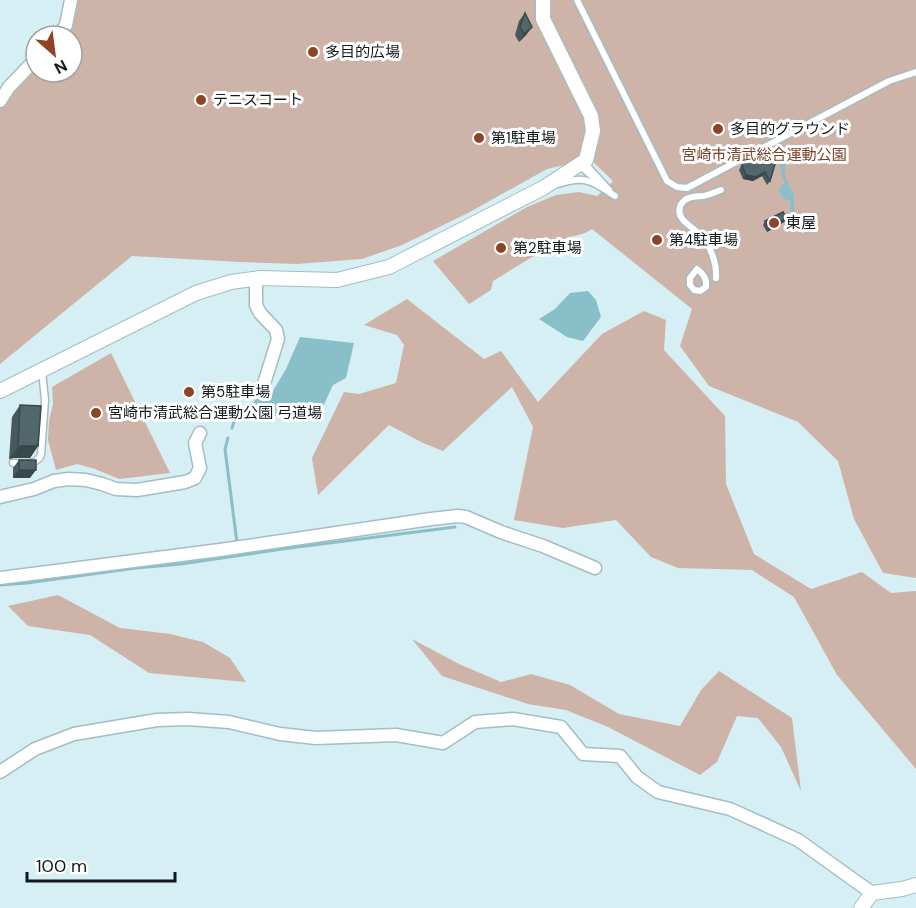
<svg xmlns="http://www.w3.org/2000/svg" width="916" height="908" font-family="'DM Sans','Noto Sans JP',sans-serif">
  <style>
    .green { fill: #cdb3a8 }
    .water { fill: #89bfc9 }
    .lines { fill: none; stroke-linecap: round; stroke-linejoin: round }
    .stream { stroke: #89bfc9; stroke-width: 3 }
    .service-casing { stroke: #a5bdc2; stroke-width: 9 }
    .minor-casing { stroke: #a5bdc2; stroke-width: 15 }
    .tertiary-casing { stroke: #a5bdc2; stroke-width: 16 }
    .service { stroke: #fff; stroke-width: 6 }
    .minor { stroke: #fff; stroke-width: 12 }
    .tertiary { stroke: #fff; stroke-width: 14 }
    .wall { fill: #46595c }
    .shaded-wall { fill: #39484b }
    .building { fill: #51676b; stroke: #39484b; stroke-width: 1.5 }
    .poi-dot { fill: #8c4424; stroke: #fff; stroke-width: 2 }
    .labels { text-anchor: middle; stroke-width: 6; stroke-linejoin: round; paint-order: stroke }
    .poi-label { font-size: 15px; fill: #10191b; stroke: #fff; text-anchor: start }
    .park-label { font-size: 15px; fill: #794028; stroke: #fff }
  </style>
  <rect width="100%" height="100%" fill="#d6eff4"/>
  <g class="green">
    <path d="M72 0H916V578L883 573 854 519 838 461 798 422 709 386 680 346 692 309 592 229 585 233 560 240 493 281 491 290 469 304 433 261 527 207 556 195 579 192 597 196 613 181 590 159 547 169 468 213 402 245 362 259 296 264 240 262 132 256 0 364V101L36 57V72H72V36H56Z"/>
    <path d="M407 299 484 359 501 351 538 402 602 334 644 311 666 320 664 350 725 416 726 484 754 554 811 589 862 572 891 593 916 591V769L837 675 794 597 752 570 678 568 651 557 616 520 563 528 514 520 533 427 512 387 443 451 423 443 389 425 318 495 312 458 344 392 359 394 396 383 404 345 397 335 364 325Z"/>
    <path d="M111 353 170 473 119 479 95 469 77 464 56 470 48 440 49 421 53 404 52 387Z"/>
    <path d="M58 595 120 628 170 634 203 642 230 658 246 682 149 673 90 635 28 626 8 606Z"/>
    <path d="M412 639 459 664 501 682 531 674 570 685 619 714 680 726 701 690 719 671 792 718 801 791 781 747 758 718 737 716 717 762 700 775 608 727 566 710 528 704 442 676Z"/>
  </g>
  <g class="water">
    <path d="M788 149V152L784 158C787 165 784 167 785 174 786 180 790 189 794 194V207L796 217 791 223 789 222 791 217 790 201C783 198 780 197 779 189L785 182 782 177C783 165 775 162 781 152Z"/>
    <path d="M588 291 596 300 601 317 583 341 567 337 539 319 555 309 570 293Z"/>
    <path d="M300 337 354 343 346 378 333 385 321 411 251 419 246 417V410L258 397 271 394 286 369Z"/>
  </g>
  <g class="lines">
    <g class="stream">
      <path d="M232 428 237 413 247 414"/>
      <path d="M228 438 225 449 237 543"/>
      <path d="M0 585 27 583 136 568 181 564 282 549 455 527"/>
    </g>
    <defs>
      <g id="service">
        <path d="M577 0 667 181 677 187 687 188 889 81 916 72"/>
        <path d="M586 161 588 167 609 190"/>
        <path d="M579 165 599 182"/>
        <path d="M558 184C586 175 592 181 615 196"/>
        <path d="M697 269C703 274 707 278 706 287L700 291 694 290 690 285V278Z"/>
        <path d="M716 278C717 265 712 250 704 239 698 229 675 221 680 207 681 203 685 199 689 198 694 196 699 196 703 196 709 195 715 192 721 190"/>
        <path d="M13 463C24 463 36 466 41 455L45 400 42 371"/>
      </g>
      <g id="minor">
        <path d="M58 36 66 25 71 0"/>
        <path d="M0 101 9 87 36 59"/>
        <path d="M256 279V305L260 313 276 330 278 339 262 390"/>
        <path d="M0 497 34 489 54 481 69 479 86 480 102 484 116 489 137 490 185 482 195 478 200 468 195 443 200 433"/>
        <path d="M0 578 220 550 431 519 458 516 466 517 501 532 543 546 595 568"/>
        <path d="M0 772 35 749 74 734 157 720 188 719 229 722 280 734 316 738 396 735 443 743 475 722 513 719 561 727 583 754 620 756 637 777 658 792 730 809 798 840 872 893"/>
      </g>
      <g id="tertiary">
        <path d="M0 391 196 293 231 282 260 278 337 280 389 267 543 188 586 160 593 131 591 116 543 19V0"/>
        <path d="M861 908 872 893 902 889 916 885"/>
      </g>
    </defs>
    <use href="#service" class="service-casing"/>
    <use href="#minor" class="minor-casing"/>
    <use href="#tertiary" class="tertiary-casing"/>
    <use href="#service" class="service"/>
    <use href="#minor" class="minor"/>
    <use href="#tertiary" class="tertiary"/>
  </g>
  <g class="wall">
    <path d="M525 13 532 27 526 35 519 42 515 35 519 21Z"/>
    <path d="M764 151 770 181 767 185 762 176 753 181 743 179 739 170 743 162Z"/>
    <path d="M787 218 784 222 767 232 763 225 765 221Z"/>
    <path d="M20 405 38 446 30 458H13L9 459 12 417Z"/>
    <path d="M19 460 30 478H13V468Z"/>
  </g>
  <g class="shaded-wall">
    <path d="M532 27 526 35 519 42 524 34Z"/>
    <path d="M765 172 762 176 753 181 743 179 746 175Z"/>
    <path d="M787 218 784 222 767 232 769 228Z"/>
    <path d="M21 446H38L30 458H13L9 459 18 448Z"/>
    <path d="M19 470H36L30 478H13Z"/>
  </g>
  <g class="building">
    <path d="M525 13 532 27 524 34 520 27Z"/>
    <path d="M764 151 770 153 775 164 770 181 765 172 756 177 746 175 742 166 743 162Z"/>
    <path d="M783 212 787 218 769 228 765 221Z"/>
    <path d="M20 405 41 406 38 446H21L18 448Z"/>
    <rect x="19" y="460" width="17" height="10"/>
  </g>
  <g class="poi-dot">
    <circle cx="313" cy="52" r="6"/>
    <circle cx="201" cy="100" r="6"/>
    <circle cx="718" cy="129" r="6"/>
    <circle cx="479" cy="138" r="6"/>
    <circle cx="774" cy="223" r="6"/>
    <circle cx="657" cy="240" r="6"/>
    <circle cx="501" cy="248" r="6"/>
    <circle cx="189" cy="392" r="6"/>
    <circle cx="96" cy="413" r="6"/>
  </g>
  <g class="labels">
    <g class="poi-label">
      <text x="325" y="57">多目的広場</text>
      <text x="213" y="105">テニスコート</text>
      <text x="730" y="134">多目的グラウンド</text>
      <text x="491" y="143">第1駐車場</text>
      <text x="786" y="228">東屋</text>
      <text x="669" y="245">第4駐車場</text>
      <text x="513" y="253">第2駐車場</text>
      <text x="201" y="397">第5駐車場</text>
      <text x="108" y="418">宮崎市清武総合運動公園 弓道場</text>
    </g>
    <g class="park-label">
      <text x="764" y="160">宮崎市清武総合運動公園</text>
    </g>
  </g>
  <g transform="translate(54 54) rotate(152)"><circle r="28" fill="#ffffff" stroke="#9fa3a4" stroke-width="1.5"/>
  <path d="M0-4.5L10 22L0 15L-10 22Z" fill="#8c4424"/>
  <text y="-9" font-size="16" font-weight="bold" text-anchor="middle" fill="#10191b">N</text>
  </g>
  <path d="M27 872v9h148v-9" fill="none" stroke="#10191b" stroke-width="3"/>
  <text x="36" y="872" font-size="18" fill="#10191b" stroke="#ffffff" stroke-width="4.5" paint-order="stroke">100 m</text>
</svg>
